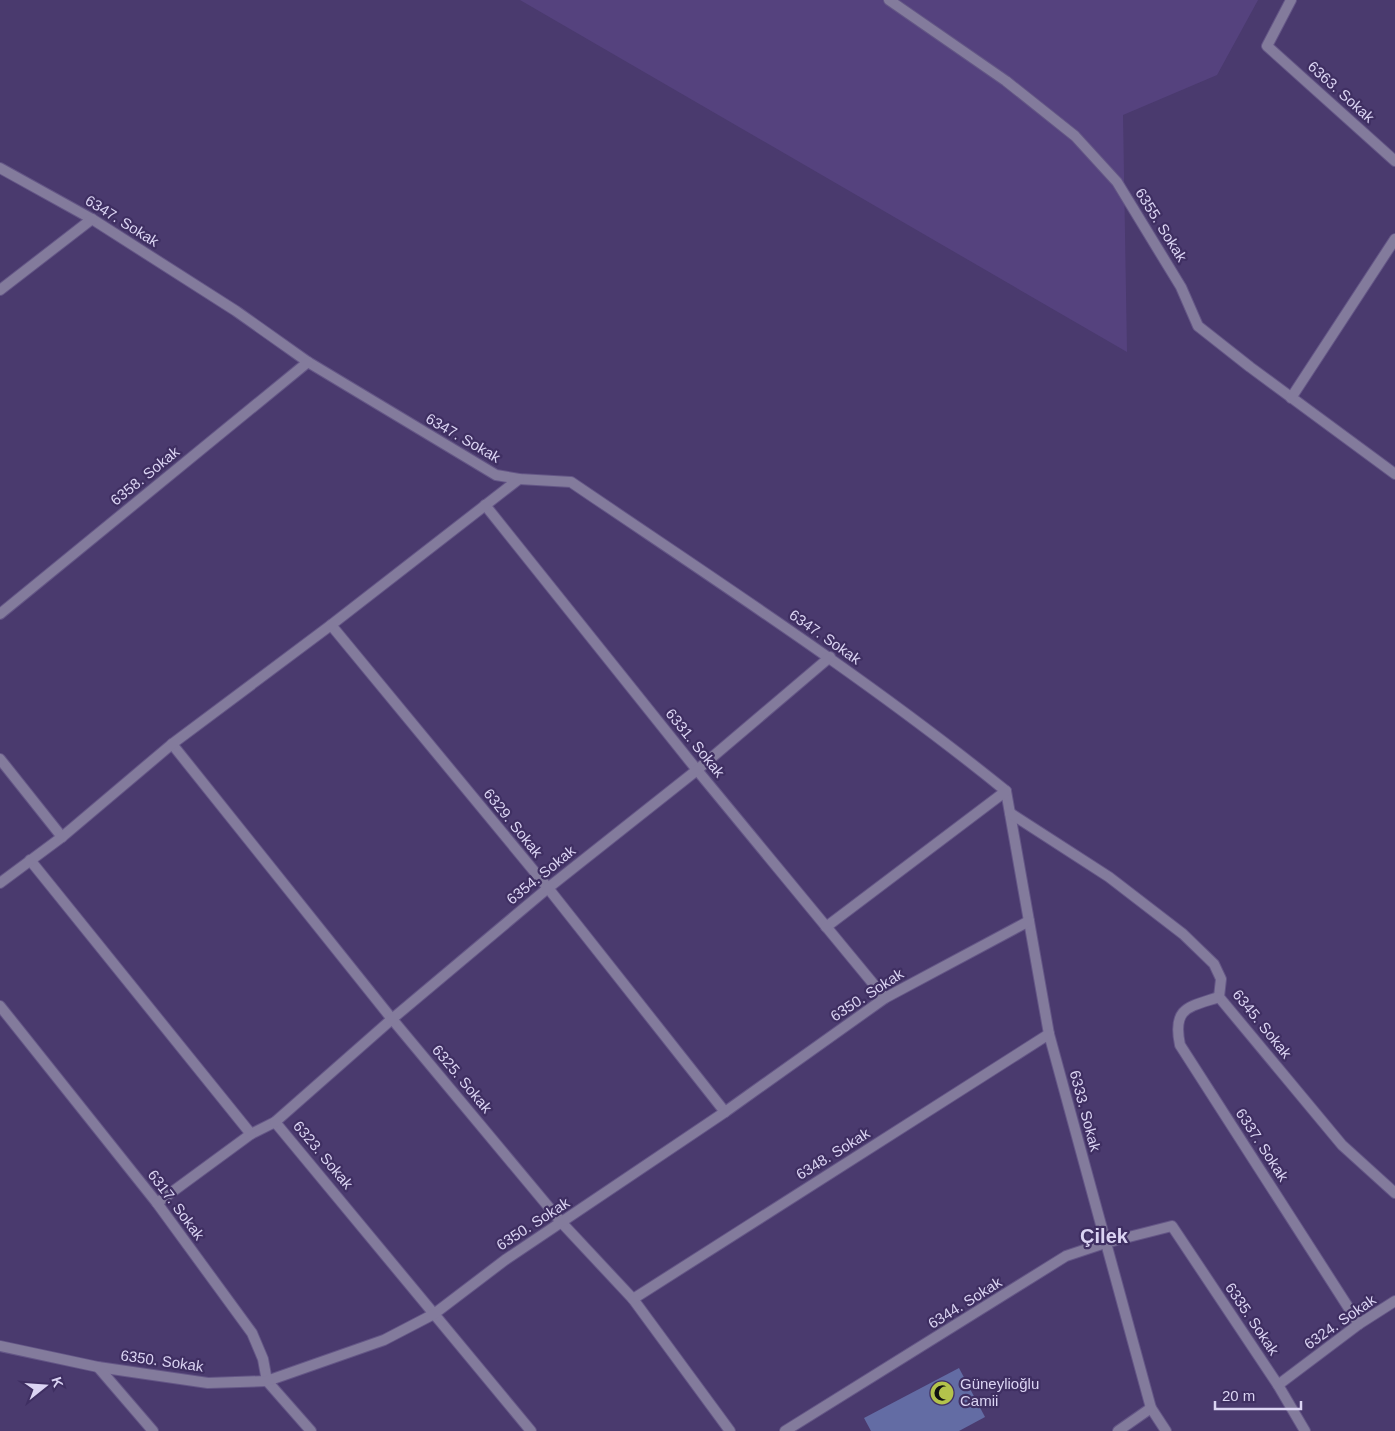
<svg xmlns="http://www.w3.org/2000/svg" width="1395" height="1431" font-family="Arial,sans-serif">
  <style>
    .built { fill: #55427e }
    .building { fill: #636ca4 }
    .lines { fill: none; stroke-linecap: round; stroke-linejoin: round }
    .street-casing { stroke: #645686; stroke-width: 12 }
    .street { stroke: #837b9c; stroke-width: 10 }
    .labels { text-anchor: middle; stroke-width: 4.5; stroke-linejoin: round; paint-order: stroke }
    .street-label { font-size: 15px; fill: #dbd4f3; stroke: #3f2f62 }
    .poi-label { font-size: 15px; fill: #dbd4f3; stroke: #3f2f62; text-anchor: start }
    .district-label { font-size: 20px; font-weight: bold; fill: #dbd4f3; stroke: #3f2f62 }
  </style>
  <rect width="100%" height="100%" fill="#4a3a6e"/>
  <path class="built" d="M520 0H1258L1217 75 1123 115 1127 352Z"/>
  <path class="building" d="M959 1368 985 1417 959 1431H871L864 1418Z"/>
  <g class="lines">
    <defs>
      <g id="street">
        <path d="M889 0 1006 81 1075 136 1117 182 1181 287 1198 326 1250 367 1395 474"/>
        <path d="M1291 0 1267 46 1395 161"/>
        <path d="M0 168 92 219 236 311 308 362 496 475 519 479 571 482C718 582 868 679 1006 791"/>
        <path d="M0 290 92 219"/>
        <path d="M1291 398 1395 239"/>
        <path d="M485 505 697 770 885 998"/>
        <path d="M0 614 308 362"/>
        <path d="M331 625 548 888 725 1112"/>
        <path d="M172 744 392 1019 562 1223 633 1299 730 1431"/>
        <path d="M0 759 62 837"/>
        <path d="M1006 791 1049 1034 1151 1408 1166 1431"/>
        <path d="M1010 813 1109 877 1183 934 1214 964 1221 979 1219 997 1342 1145 1395 1193"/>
        <path d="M30 860 251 1134 275 1122 531 1431"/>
        <path d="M0 883 62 837 172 744 331 625 519 479"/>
        <path d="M826 927 1006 791"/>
        <path d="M1219 997C1189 1007 1172 1007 1180 1045L1359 1324"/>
        <path d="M0 1006 157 1203 252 1333 263 1359 267 1381 311 1431"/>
        <path d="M275 1122 392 1019 548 888 697 770 830 657"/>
        <path d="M157 1203 251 1134"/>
        <path d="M633 1299 1049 1034"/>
        <path d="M0 1346 98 1367 208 1383 267 1381 384 1340 434 1314 505 1260 725 1112 885 998 1029 921"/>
        <path d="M98 1367 153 1431"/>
        <path d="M1278 1385 1359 1324 1395 1301"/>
        <path d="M785 1431 1066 1256 1105 1243 1172 1226 1278 1385 1305 1431"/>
        <path d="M1118 1431 1151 1408"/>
      </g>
    </defs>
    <use href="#street" class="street-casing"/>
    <use href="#street" class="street"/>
  </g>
  <defs>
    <symbol id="mosque-disc" viewBox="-11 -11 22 22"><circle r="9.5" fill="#b3c24b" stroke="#3f2f62"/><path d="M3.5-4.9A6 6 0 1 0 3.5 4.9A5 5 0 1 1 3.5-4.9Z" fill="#111"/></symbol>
  </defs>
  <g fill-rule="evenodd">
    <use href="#mosque-disc" x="928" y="1379" width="28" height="28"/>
  </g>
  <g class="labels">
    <g class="street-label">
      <text transform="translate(1341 92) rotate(42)" y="5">6363. Sokak</text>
      <text transform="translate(122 221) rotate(32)" y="5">6347. Sokak</text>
      <text transform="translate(1161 225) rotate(58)" y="5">6355. Sokak</text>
      <text transform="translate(463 438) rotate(30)" y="5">6347. Sokak</text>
      <text transform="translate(145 476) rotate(-39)" y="5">6358. Sokak</text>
      <text transform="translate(825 637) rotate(35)" y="5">6347. Sokak</text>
      <text transform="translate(695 743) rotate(51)" y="5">6331. Sokak</text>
      <text transform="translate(513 823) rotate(51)" y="5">6329. Sokak</text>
      <text transform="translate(541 875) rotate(-39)" y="5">6354. Sokak</text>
      <text transform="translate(867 995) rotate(-33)" y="5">6350. Sokak</text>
      <text transform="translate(1262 1024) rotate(51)" y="5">6345. Sokak</text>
      <text transform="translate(462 1079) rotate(50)" y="5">6325. Sokak</text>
      <text transform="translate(1085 1111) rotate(75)" y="5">6333. Sokak</text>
      <text transform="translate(1262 1145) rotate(57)" y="5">6337. Sokak</text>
      <text transform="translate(833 1154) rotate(-32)" y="5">6348. Sokak</text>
      <text transform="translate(323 1155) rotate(50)" y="5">6323. Sokak</text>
      <text transform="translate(176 1205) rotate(53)" y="5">6317. Sokak</text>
      <text transform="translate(533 1224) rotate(-33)" y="5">6350. Sokak</text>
      <text transform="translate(965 1303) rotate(-32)" y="5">6344. Sokak</text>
      <text transform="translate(1252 1319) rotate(56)" y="5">6335. Sokak</text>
      <text transform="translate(1340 1322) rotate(-35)" y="5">6324. Sokak</text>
      <text transform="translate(162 1361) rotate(8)" y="5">6350. Sokak</text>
    </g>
    <g class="poi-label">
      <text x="960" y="1389">Güneylioğlu<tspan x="960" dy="17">Camii</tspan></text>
    </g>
    <g class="district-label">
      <text x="1104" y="1243">Çilek</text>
    </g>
  </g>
  <g transform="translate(45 1386) rotate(73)" stroke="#3f2f62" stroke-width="4" paint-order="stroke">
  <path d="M0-4L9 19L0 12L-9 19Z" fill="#dbd4f3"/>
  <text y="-8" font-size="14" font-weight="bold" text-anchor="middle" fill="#dbd4f3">K</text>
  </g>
  <path d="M1215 1401v8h86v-8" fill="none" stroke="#dbd4f3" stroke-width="2.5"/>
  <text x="1222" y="1401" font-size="15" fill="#dbd4f3" stroke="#3f2f62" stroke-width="4" paint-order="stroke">20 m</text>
</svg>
